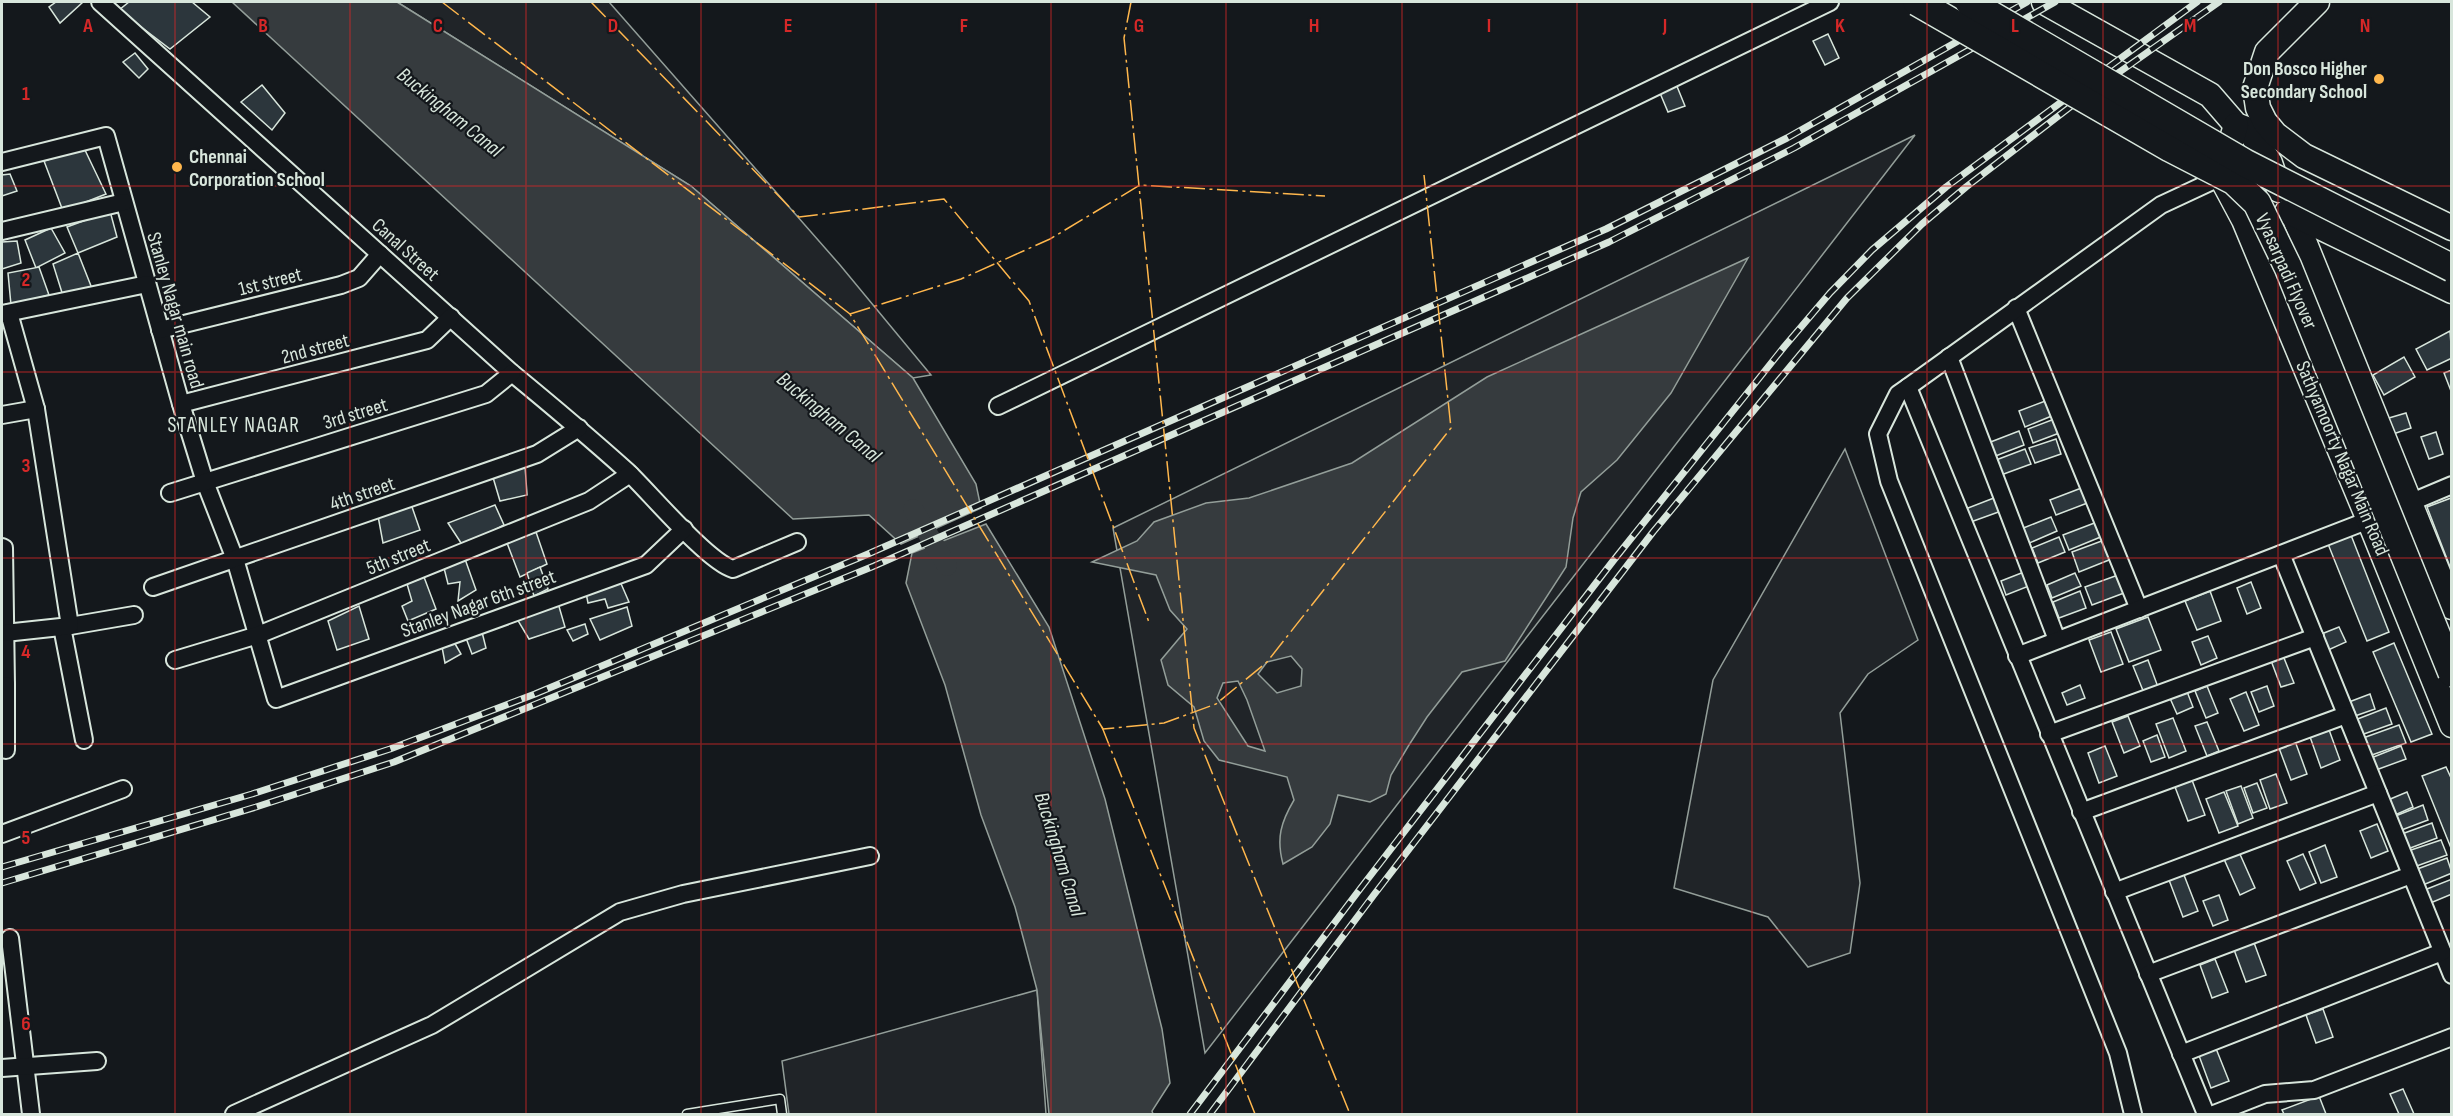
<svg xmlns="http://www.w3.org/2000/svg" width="2453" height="1116" font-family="'Sofia Sans Condensed',sans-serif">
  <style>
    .green { fill: #202428; stroke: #939e99; stroke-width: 1.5 }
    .water { fill: #363b3e; stroke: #939e99; stroke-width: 1.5; fill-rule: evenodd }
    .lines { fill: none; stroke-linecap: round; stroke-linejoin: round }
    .canal { stroke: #363b3e; stroke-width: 20 }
    .building { fill: #2c363c; stroke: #d8e6dc; stroke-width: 1.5 }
    .lane-casing { stroke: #d8e6dc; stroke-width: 11 }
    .street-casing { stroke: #d8e6dc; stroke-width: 20 }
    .secondary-casing { stroke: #d8e6dc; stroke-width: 27 }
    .lane { stroke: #14181c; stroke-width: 8 }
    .street { stroke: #14181c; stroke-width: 16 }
    .secondary { stroke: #14181c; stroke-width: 24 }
    .rail-casing { stroke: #d8e6dc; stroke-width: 7 }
    .rail { stroke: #14181c; stroke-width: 4.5; stroke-dasharray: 14; stroke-linecap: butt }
    .primary-bridge-casing { stroke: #d8e6dc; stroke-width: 30; stroke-linecap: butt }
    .primary-bridge { stroke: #14181c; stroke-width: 27 }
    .power { stroke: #ffb74d; stroke-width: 1.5; stroke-dasharray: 21 4.5 3 4.5; stroke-linecap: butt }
    .grid { fill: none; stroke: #d62828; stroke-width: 1.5; stroke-opacity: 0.55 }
    .poi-dot { fill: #ffb74d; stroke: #14181c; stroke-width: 2 }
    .labels { text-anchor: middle; stroke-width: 4.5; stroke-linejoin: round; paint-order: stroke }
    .poi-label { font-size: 20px; font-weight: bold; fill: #d8e6dc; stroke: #14181c; text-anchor: end }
    .street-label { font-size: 20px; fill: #d8e6dc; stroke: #14181c }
    .water-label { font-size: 21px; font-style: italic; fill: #d8e6dc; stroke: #14181c }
    .neighbourhood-label { font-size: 21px; letter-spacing: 1.5px; fill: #d8e6dc; stroke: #14181c }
    .grid-label { font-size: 20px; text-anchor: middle; font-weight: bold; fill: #d62828; stroke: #14181c; stroke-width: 4.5; stroke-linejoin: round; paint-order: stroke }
  </style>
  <rect width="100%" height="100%" fill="#14181c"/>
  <g class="green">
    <path d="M397 2H609L840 265 931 375 913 378 691 186Z"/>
    <path d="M1915 135 1205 1053 1113 528Z"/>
    <path d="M1845 449 1918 640 1868 674 1840 713 1860 883 1850 953 1808 967 1768 917 1674 888 1713 680Z"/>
    <path d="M1037 990 1046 1114H789L782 1061Z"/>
  </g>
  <g class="water">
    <path d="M232 2H397L691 186 913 378 976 484 981 508 901 544 869 515 793 519Z"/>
    <path d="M1748 258 1671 393 1617 460 1581 492 1573 518 1566 567 1505 661 1462 672 1427 717 1409 745 1391 775 1386 794 1370 802 1338 795 1330 824 1312 847 1283 864C1276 838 1281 822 1294 800L1287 777 1219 760 1204 741 1194 707 1168 685 1161 660 1187 629 1170 610 1156 575 1092 562 1137 541 1154 522 1206 503 1249 498 1352 463 1487 377ZM1291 656 1302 669 1301 686 1277 693 1258 674 1267 662ZM1238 681 1247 700 1265 751 1248 746 1217 698 1223 683Z"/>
    <path d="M986 524 1049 627 1105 799 1162 1029 1170 1083 1152 1111 1153 1114H1049L1037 990 1015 907 981 815 945 685 906 583 912 553Z"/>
  </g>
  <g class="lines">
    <path class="canal" d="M913 509 947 566"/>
  </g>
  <g class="building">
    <path d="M56 2H83L60 23 49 7Z"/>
    <path d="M129 2H192L210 17 170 49 119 10Z"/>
    <path d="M1828 34 1839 58 1825 65 1813 41Z"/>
    <path d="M135 53 148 69 139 78 123 62Z"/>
    <path d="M1674 79 1685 106 1668 112 1657 86Z"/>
    <path d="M262 85 285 113 272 130 241 102Z"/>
    <path d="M84 148 106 194 63 211 44 161Z"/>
    <path d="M10 174 17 191 2 196V175Z"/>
    <path d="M110 211 117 237 78 253 67 227Z"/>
    <path d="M51 228 65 253 36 268 25 240Z"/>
    <path d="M17 241 21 263 2 269V242Z"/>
    <path d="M78 253 93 291 64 299 53 264Z"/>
    <path d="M39 267 49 295 11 305 8 273Z"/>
    <path d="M2450 331 2452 358 2427 370 2416 349Z"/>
    <path d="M2404 357 2415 377 2384 395 2373 375Z"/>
    <path d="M2452 370V391H2451L2444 373Z"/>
    <path d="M2048 400 2054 415 2025 427 2019 411Z"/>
    <path d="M2406 413 2411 428 2387 436 2382 420Z"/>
    <path d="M2057 418 2062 432 2033 443 2028 429Z"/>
    <path d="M2019 431 2024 445 1993 457 1988 443Z"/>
    <path d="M2436 432 2443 454 2429 459 2421 437Z"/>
    <path d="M2056 439 2061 454 2035 463 2029 448Z"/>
    <path d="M2025 449 2031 464 2001 475 1996 460Z"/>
    <path d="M525 465 527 495 500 501 492 474Z"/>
    <path d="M2084 487 2090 502 2056 515 2050 500Z"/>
    <path d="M1999 496 2004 510 1968 523 1963 510Z"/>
    <path d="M2451 498 2452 500V572L2427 507Z"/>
    <path d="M411 504 420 530 383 543 378 516Z"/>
    <path d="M495 505 504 525 463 546 448 523Z"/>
    <path d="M2051 517 2057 531 2027 544 2021 529Z"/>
    <path d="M2097 522 2103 536 2069 550 2063 535Z"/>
    <path d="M2349 530 2389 632 2367 641 2326 539Z"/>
    <path d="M536 532 547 564 520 577 507 543Z"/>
    <path d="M2059 537 2065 552 2038 563 2032 548Z"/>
    <path d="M2107 539 2114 558 2079 572 2072 552Z"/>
    <path d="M465 559 476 590 458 601 460 582 448 584 444 568Z"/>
    <path d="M540 567 548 589 534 596 527 573Z"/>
    <path d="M2029 570 2034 584 2006 595 2001 581Z"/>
    <path d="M2075 573 2081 586 2052 598 2047 585Z"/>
    <path d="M2118 575 2124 593 2092 605 2085 587Z"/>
    <path d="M424 577 436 609 408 621 402 606 412 601 407 584Z"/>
    <path d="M619 579 629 602 608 608 605 599 588 603 586 593Z"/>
    <path d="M2251 582 2261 608 2247 614 2237 588Z"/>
    <path d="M2080 591 2086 608 2059 618 2053 602Z"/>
    <path d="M2210 591 2221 621 2197 630 2185 601Z"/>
    <path d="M558 603 565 627 529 639 517 619Z"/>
    <path d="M359 606 369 639 337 650 328 621Z"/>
    <path d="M627 607 632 626 600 640 590 619Z"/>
    <path d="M2148 617 2161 650 2129 662 2116 629Z"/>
    <path d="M585 624 588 634 573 641 567 630Z"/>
    <path d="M2339 627 2346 642 2326 651 2319 635Z"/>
    <path d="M482 632 486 648 472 654 466 638Z"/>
    <path d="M2111 632 2123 664 2101 672 2089 640Z"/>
    <path d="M2208 636 2217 658 2201 665 2192 642Z"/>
    <path d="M454 642 461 654 445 663 442 647Z"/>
    <path d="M2394 643 2432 734 2411 742 2373 652Z"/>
    <path d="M2282 653 2294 683 2281 687 2270 658Z"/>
    <path d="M2148 660 2158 687 2144 693 2133 666Z"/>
    <path d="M2080 685 2085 698 2067 705 2062 693Z"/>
    <path d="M2207 686 2218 713 2206 718 2195 691Z"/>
    <path d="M2267 686 2274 706 2259 712 2251 692Z"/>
    <path d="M2186 689 2193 707 2177 714 2169 696Z"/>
    <path d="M2246 692 2259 725 2244 731 2230 699Z"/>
    <path d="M2370 694 2375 709 2355 716 2349 702Z"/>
    <path d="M2386 708 2392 724 2361 735 2355 720Z"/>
    <path d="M2128 716 2140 746 2124 753 2112 722Z"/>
    <path d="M2173 718 2186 751 2169 758 2156 724Z"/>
    <path d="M2207 722 2219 751 2207 756 2195 726Z"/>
    <path d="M2399 725 2406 743 2369 756 2363 738Z"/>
    <path d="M2328 727 2340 760 2321 768 2309 734Z"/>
    <path d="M2157 735 2165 757 2151 762 2143 741Z"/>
    <path d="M2295 741 2307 774 2291 780 2279 748Z"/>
    <path d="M2105 746 2117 776 2099 783 2088 753Z"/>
    <path d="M2401 746 2406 759 2376 770 2371 758Z"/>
    <path d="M2446 767 2452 780 2451 848 2422 776Z"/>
    <path d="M2276 774 2287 803 2270 809 2260 780Z"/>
    <path d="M2192 780 2205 815 2188 821 2175 787Z"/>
    <path d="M2257 783 2267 808 2253 813 2244 788Z"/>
    <path d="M2241 786 2253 818 2238 824 2226 791Z"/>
    <path d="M2224 792 2238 826 2219 833 2206 799Z"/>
    <path d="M2407 792 2413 807 2395 815 2388 800Z"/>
    <path d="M2423 805 2428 820 2399 831 2393 817Z"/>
    <path d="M2432 823 2437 838 2405 850 2399 835Z"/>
    <path d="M2377 824 2388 851 2371 858 2360 831Z"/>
    <path d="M2441 840 2447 855 2414 867 2408 851Z"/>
    <path d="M2325 845 2337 877 2321 883 2309 852Z"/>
    <path d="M2239 852 2255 888 2240 895 2224 859Z"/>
    <path d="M2303 854 2316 883 2300 890 2287 861Z"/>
    <path d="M2447 858 2452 873 2418 887 2412 871Z"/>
    <path d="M2184 875 2198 911 2183 917 2169 880Z"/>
    <path d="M2452 879V894L2428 904 2422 891Z"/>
    <path d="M2219 895 2228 920 2213 926 2203 901Z"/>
    <path d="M2253 940 2266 975 2246 982 2233 947Z"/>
    <path d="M2215 959 2228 992 2212 998 2200 965Z"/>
    <path d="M2323 1009 2333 1037 2316 1043 2306 1015Z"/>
    <path d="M2215 1046 2229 1081 2211 1088 2198 1053Z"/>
    <path d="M2403 1089 2414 1114H2399L2390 1094Z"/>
    <path d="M2319 1096 2326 1114H2284L2282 1110Z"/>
  </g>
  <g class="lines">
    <defs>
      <path id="lane" d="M687 1114 780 1099 782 1114"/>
      <g id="street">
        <path d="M100 2 512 373C551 405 590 438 628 472 650 493 708 562 733 569L797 542"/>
        <path d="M2 162 106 136 181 404 205 482 235 559 276 699 646 565 684 529"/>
        <path d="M2 231 124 202"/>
        <path d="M2016 308 2139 609"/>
        <path d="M2 314 147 284"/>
        <path d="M160 330 341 285 359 278 380 254"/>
        <path d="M1949 357 2057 640"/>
        <path d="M1908 387 2206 1114"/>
        <path d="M181 404 427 340 451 317"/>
        <path d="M998 406 1830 2"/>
        <path d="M2 415 36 409"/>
        <path d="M170 493 486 394 512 373"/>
        <path d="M2 547 4 548 6 685H2"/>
        <path d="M2281 554 2452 975"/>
        <path d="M153 587 537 454 579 428"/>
        <path d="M70 626 134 615"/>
        <path d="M62 627 84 740"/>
        <path d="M5 633 70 626 36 409 9 313"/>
        <path d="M2017 656 2369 520 2452 485"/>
        <path d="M175 660 258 635 589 501 630 474"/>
        <path d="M6 685V750"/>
        <path d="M2049 734 2315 637"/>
        <path d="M2081 812 2346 715"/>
        <path d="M2 834 123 789"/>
        <path d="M2114 892 2378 793"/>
        <path d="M10 938 31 1114"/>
        <path d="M2148 974 2411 875"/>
        <path d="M2181 1054 2442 952"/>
        <path d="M2 1068 97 1061"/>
        <path d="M234 1114 432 1025 620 912 683 894 870 856"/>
        <path d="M2133 1114 2118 1053 1889 481 1878 434 1898 394 1908 387 2161 205 2221 177"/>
        <path d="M2214 1114 2265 1094 2314 1090 2452 1037"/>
      </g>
      <g id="secondary">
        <path d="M2044 2 2210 95 2236 125 2249 130 2270 163 2279 190"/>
        <path d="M2317 2 2267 52 2255 88 2258 108 2265 122 2275 134 2304 156 2452 228"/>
        <path d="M2236 125 2221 177 2244 220 2369 520 2452 725"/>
        <path d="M2287 212 2293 214 2452 607"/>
        <path d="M2293 214 2452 291"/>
      </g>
    </defs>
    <use href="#lane" class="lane-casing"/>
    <use href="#street" class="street-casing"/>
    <use href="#secondary" class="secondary-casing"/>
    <use href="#lane" class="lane"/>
    <use href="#street" class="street"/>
    <use href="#secondary" class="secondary"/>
    <defs>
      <g id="rail">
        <path d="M2 867 252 794 390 749 535 694 868 554 1606 229 1787 138 2027 2"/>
        <path d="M2 883 256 807 394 762 874 566 1609 242 1794 148 2055 2"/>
        <path d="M1190 1114 1360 889 1613 561 1784 347 1830 293 1872 250 1946 187 2197 2"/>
        <path d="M1210 1114 1373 896 1653 532 1847 298 1922 224 1966 187 2074 104 2219 2"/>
      </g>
    </defs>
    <use href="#rail" class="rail-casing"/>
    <use href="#rail" class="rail"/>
    <defs>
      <g id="primary-bridge">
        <path d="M1917 2 2170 148 2234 181 2257 203 2288 267 2452 673"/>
        <path d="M1969 2 2245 163 2452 268"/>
      </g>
    </defs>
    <use href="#primary-bridge" class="primary-bridge-casing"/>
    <use href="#primary-bridge" class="primary-bridge"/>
    <g class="power">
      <path d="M442 2 850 314 1103 729 1164 723 1216 704 1267 662 1451 428 1424 175"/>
      <path d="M591 2 799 217 944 199 1029 301 1150 625"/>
      <path d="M1131 2 1124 38 1194 728 1350 1114"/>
      <path d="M850 314 961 279 1050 239 1140 185 1325 196"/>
      <path d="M1102 727 1255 1114"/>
    </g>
  </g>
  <path class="grid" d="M175 2V1114M350 2V1114M526 2V1114M701 2V1114M876 2V1114M1051 2V1114M1226 2V1114M1402 2V1114M1577 2V1114M1752 2V1114M1927 2V1114M2103 2V1114M2278 2V1114M2 186H2452M2 372H2452M2 558H2452M2 744H2452M2 930H2452"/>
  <g class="poi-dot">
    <circle cx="2379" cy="79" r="6"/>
    <circle cx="177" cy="167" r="6"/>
  </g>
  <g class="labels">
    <g class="poi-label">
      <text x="2367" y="75">Don Bosco Higher<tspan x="2367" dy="23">Secondary School</tspan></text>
      <text x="189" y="163" text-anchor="start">Chennai<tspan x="189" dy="23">Corporation School</tspan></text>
    </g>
    <g class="street-label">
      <text transform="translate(406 249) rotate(42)" y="7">Canal Street</text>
      <text transform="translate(2287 271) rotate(66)" y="7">Vyasarpadi Flyover</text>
      <text transform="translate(270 281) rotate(-14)" y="7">1st street</text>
      <text transform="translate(176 310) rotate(74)" y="7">Stanley Nagar main road</text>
      <text transform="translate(315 348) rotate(-15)" y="7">2nd street</text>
      <text transform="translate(355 413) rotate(-17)" y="7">3rd street</text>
      <text transform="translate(2343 458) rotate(67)" y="7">Sathyamoorty Nagar Main Road</text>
      <text transform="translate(362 493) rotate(-19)" y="7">4th street</text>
      <text transform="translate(398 556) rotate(-22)" y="7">5th street</text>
      <text transform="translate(478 603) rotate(-20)" y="7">Stanley Nagar 6th street</text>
    </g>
    <g class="water-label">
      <text transform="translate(450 112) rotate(39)" y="7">Buckingham Canal</text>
      <text transform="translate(829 417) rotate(40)" y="7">Buckingham Canal</text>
      <text transform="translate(1060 854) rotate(73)" y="7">Buckingham Canal</text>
    </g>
    <g class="neighbourhood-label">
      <text x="234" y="432">STANLEY NAGAR</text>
    </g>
  </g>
  <g class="grid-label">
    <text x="88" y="32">A</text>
    <text x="263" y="32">B</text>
    <text x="438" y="32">C</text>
    <text x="613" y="32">D</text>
    <text x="788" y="32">E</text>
    <text x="964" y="32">F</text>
    <text x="1139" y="32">G</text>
    <text x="1314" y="32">H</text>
    <text x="1489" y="32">I</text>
    <text x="1665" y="32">J</text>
    <text x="1840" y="32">K</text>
    <text x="2015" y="32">L</text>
    <text x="2190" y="32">M</text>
    <text x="2365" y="32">N</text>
    <text x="26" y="100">1</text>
    <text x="26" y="286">2</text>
    <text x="26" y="472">3</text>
    <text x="26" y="658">4</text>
    <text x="26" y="844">5</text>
    <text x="26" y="1030">6</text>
  </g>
  <rect width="2453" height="1116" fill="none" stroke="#d8e6dc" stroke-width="6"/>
</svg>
